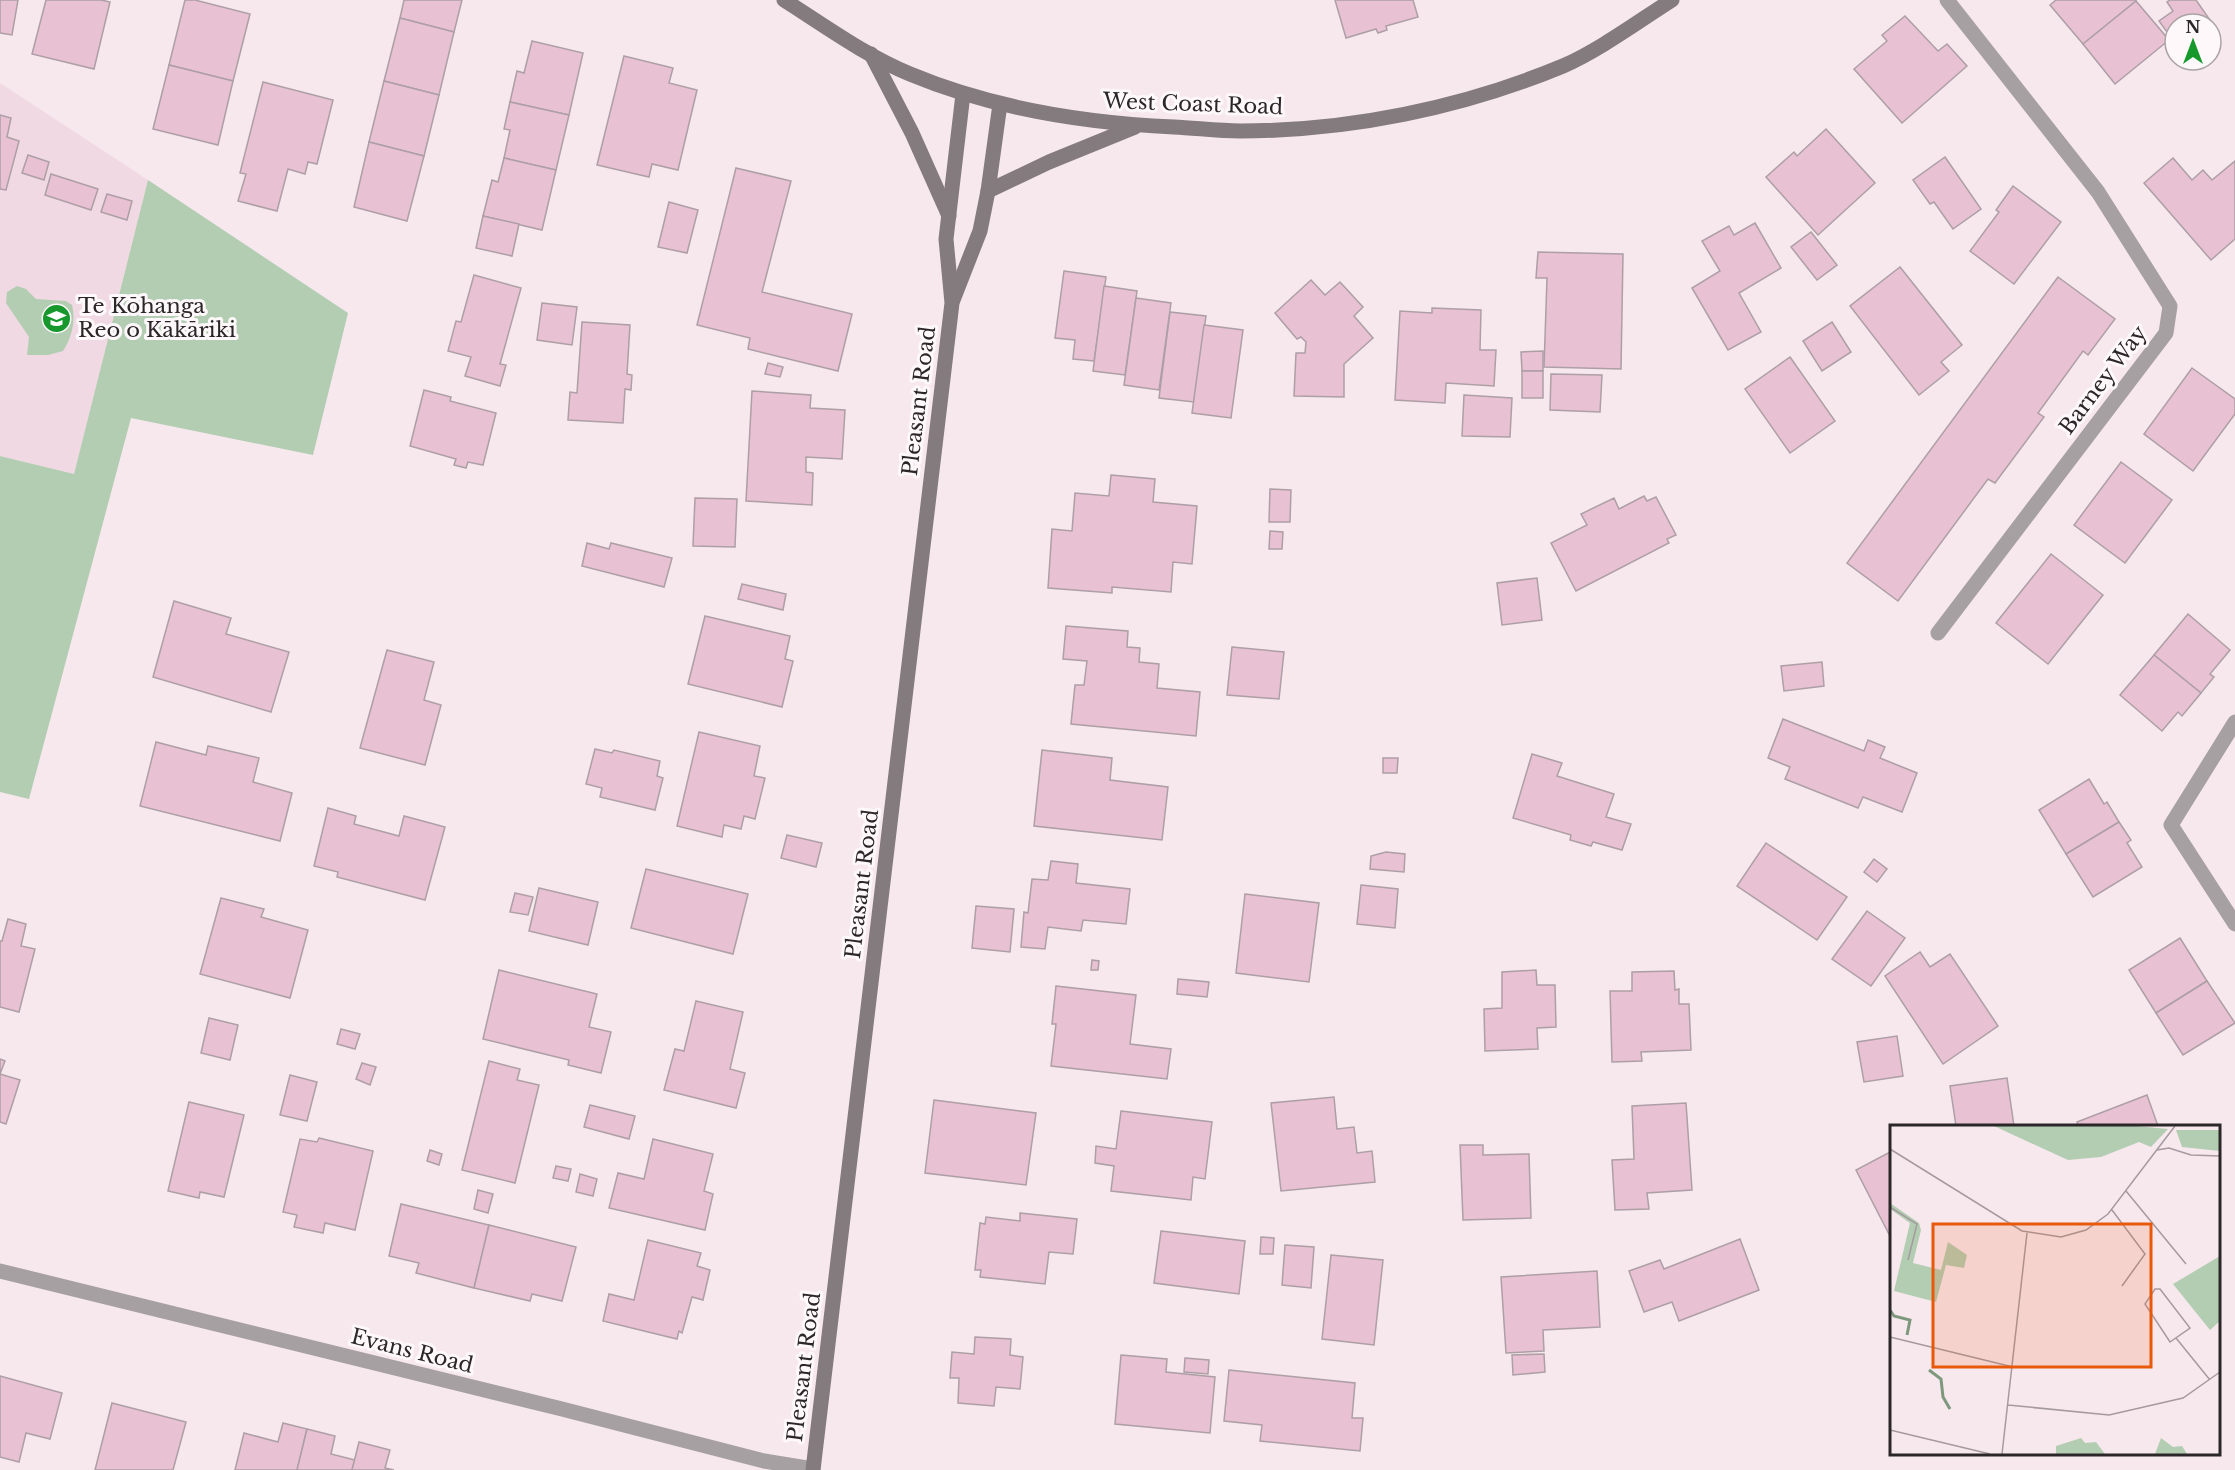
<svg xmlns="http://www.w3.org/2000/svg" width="2235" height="1470" font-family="'Libre Baskerville',serif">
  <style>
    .built { fill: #f0d9e2 }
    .green { fill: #b3cdb2 }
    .building { fill: #e8c1d2; stroke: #ad9fa5; stroke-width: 1.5 }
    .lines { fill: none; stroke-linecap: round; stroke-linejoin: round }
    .service { stroke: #a6a0a2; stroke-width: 15 }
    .minor { stroke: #a6a0a2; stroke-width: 15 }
    .secondary { stroke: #847b7e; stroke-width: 15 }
    .labels { text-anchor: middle; stroke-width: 6; stroke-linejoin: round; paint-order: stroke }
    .street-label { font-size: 21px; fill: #2b2628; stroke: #fef8fa }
    .poi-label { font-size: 21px; fill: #2b2628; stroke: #fef8fa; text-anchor: start }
    .inset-river { fill: none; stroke: #7d987d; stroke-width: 3 }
    .inset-road { fill: none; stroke: #a59a9f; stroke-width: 1.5 }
    .view { fill: #e8590c; fill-opacity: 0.15; stroke: #e8590c; stroke-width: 3 }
    .inset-edge { fill: none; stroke: #2b2628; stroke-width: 3 }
  </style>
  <rect width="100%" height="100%" fill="#f7e8ee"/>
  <path class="built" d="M0 83 148 180 74 474 0 456Z"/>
  <g class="green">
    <path d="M148 180 348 313 313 455 131 418 29 799 0 792V456L74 474Z"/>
    <path d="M17 286 26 289 36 299 66 301 72 305C76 321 72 337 63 351L48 355H27L29 337 6 303 7 292Z"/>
  </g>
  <g class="building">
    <path d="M0 0H18L12 35 0 33Z"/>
    <path d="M46 0H101L110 2 94 69 32 54Z"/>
    <path d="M185 0H195L250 14 233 81 169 65Z"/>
    <path d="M404 0H462L454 32 400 18Z"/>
    <path d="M1335 0H1413L1418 17 1386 26 1387 30 1378 33 1376 29 1346 38Z"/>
    <path d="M2056 0H2136V1L2083 44 2050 5Z"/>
    <path d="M2170 0H2196L2212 23 2175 24V43L2159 21 2173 11 2167 2Z"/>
    <path d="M2136 1 2169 40 2115 84 2083 44Z"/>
    <path d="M1905 16 1938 51 1947 44 1967 66 1902 123 1854 69 1887 41 1882 35Z"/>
    <path d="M400 18 454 32 439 95 384 81Z"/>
    <path d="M532 41 583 53 569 115 510 102 517 71 524 73Z"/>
    <path d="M624 56 673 68 669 83 697 90 678 170 652 164 649 177 597 165Z"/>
    <path d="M169 65 233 81 218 145 153 129Z"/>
    <path d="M384 81 439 95 424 156 369 142Z"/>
    <path d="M263 82 333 100 317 164 308 162 305 174 288 169 277 211 238 201 246 174 240 173Z"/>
    <path d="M510 102 569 115 556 170 504 158 510 130 504 129Z"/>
    <path d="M0 115 11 118 7 137 19 141 6 190 0 189Z"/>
    <path d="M1826 129 1875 183 1818 235 1766 177 1794 152 1797 156Z"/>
    <path d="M369 142 424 156 407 221 354 207Z"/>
    <path d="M28 155 49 162 44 180 22 173Z"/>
    <path d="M1945 157 1981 209 1953 229 1934 202 1930 204 1913 180Z"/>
    <path d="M504 158 556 170 542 230 483 216 492 180 498 182Z"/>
    <path d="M2173 158 2192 180 2203 170 2212 180 2235 161V239L2211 260 2144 183Z"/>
    <path d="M736 168 791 181 762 292 852 314 838 371 748 349 750 338 697 325Z"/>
    <path d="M51 174 98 189 91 210 45 195Z"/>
    <path d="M2013 186 2061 222 2014 284 1970 251 1999 212 1996 210Z"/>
    <path d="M107 194 132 201 127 220 101 212Z"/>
    <path d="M669 202 698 210 687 253 658 247Z"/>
    <path d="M483 216 519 224 512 256 476 248Z"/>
    <path d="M1755 223 1781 268 1739 293 1761 332 1728 350 1692 288 1720 271 1702 241 1729 226 1734 235Z"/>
    <path d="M1811 232 1837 265 1817 280 1791 247Z"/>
    <path d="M1538 252 1623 254 1621 369 1544 367 1547 278H1536Z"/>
    <path d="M1900 267 1962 345 1941 362 1949 371 1919 395 1850 306Z"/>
    <path d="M1064 271 1106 277 1094 361 1073 359 1075 340 1055 338Z"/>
    <path d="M474 275 521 288 500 364 506 365 500 386 465 376 471 357 448 351 456 321 461 322Z"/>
    <path d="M2058 277 2115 319 2088 355 2083 351 2038 413 2044 417 1995 483 1988 479 1898 601 1847 563Z"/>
    <path d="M1311 280 1325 295 1340 282 1363 307 1354 316 1373 338 1344 364V397L1294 396 1296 353H1305L1306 342 1301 337 1297 339 1275 313Z"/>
    <path d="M1104 286 1137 291 1125 375 1093 371Z"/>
    <path d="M1136 298 1171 303 1159 390 1124 385Z"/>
    <path d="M542 303 577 307 572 345 537 340Z"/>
    <path d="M1432 308 1481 310 1480 350H1496L1494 386 1446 383 1445 403 1395 400 1400 311 1432 313Z"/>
    <path d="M1170 312 1206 316 1194 402 1159 398Z"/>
    <path d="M582 322 630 325 627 374 632 375 631 390 625 389 623 423 568 420 570 392 577 393Z"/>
    <path d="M1832 322 1851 352 1822 371 1803 341Z"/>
    <path d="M1204 325 1243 330 1231 418 1192 413Z"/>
    <path d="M1543 351V371H1522L1521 352Z"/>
    <path d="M1790 357 1835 421 1790 453 1745 389Z"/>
    <path d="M768 363 783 367 780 377 765 374Z"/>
    <path d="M2192 368 2235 399V414L2193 471 2144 434Z"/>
    <rect x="1522" y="371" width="21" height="27"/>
    <path d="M1551 374 1602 375 1600 412 1550 410Z"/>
    <path d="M424 390 451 397 450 401 496 413 483 465 468 462 466 468 454 465 456 459 410 446Z"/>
    <path d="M752 391 811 395 810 408 845 410 842 459 806 457V472L813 473 812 505 746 501Z"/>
    <path d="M1464 395 1512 398 1510 437 1462 436Z"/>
    <path d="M2121 462 2172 500 2125 563 2074 525Z"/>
    <path d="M1111 475 1155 479 1153 502 1197 506 1192 564 1173 562 1171 592 1112 587V593L1048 588 1052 529 1072 531 1075 493 1109 496Z"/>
    <path d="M1270 489 1291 490 1290 522H1269Z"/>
    <path d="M1644 496 1647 501 1656 497 1676 535 1667 539 1669 543 1576 591 1551 543 1587 525 1581 514 1614 498 1619 509Z"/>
    <path d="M695 498 737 499 735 547 693 546Z"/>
    <path d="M1270 531 1283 532 1282 549H1269Z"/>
    <path d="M587 543 609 549 611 543 672 558 664 587 582 566Z"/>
    <path d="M2051 554 2103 595 2048 664 1996 623Z"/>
    <path d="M1537 578 1542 620 1502 625 1497 583Z"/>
    <path d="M742 584 786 594 783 610 738 599Z"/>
    <path d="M174 601 231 618 226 634 289 652 271 712 153 677Z"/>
    <path d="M2188 614 2230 650 2210 674 2214 677 2201 693 2154 655Z"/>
    <path d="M705 616 790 636 785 659 793 661 782 707 688 684Z"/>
    <path d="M1066 626 1128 631 1127 647 1140 648 1139 662 1159 664 1157 688 1200 692 1196 736 1071 724 1075 685H1084L1087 661 1063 659Z"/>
    <path d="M1232 647 1284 652 1279 699 1227 695Z"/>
    <path d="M387 650 434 662 424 700 441 705 425 765 360 748Z"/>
    <path d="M2154 655 2201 693 2182 716 2178 712 2162 731 2120 695Z"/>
    <path d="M1822 662 1824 686 1784 691 1781 666Z"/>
    <path d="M1783 719 1864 751 1868 740 1885 747 1880 758 1917 773 1902 812 1863 797 1858 808 1785 779 1790 767 1768 758Z"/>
    <path d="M699 732 760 746 754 776 765 778 755 819 744 816 741 829 724 825 722 837 677 826Z"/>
    <path d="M156 742 206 755 208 746 259 758 253 782 292 793 280 841 140 806Z"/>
    <path d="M595 749 612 753 614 750 660 761 657 776 663 778 655 810 600 797 602 788 586 784Z"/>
    <path d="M1042 750 1112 758 1110 780 1168 787 1162 840 1034 826Z"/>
    <path d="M1532 754 1562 763 1557 776 1614 794 1606 817 1631 824 1622 850 1593 842 1591 846 1570 840 1571 835 1513 818Z"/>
    <path d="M1383 758H1398L1397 773H1383Z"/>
    <path d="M2089 779 2104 804 2107 802 2119 822 2066 854 2039 810Z"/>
    <path d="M328 808 356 816 354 824 399 836 404 816 445 827 425 900 337 877 338 872 314 866Z"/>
    <path d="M2119 822 2131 840 2127 843 2142 867 2093 897 2066 854Z"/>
    <path d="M787 835 822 843 816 867 781 858Z"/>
    <path d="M1766 843 1847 897 1817 940 1737 886Z"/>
    <path d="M1386 852 1405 854 1404 872 1370 869 1371 856Z"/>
    <path d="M1874 859 1887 869 1877 882 1864 872Z"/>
    <path d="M1051 861 1078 864 1076 883 1130 889 1126 924 1083 920 1081 931 1048 927 1045 949 1021 947 1024 912 1028 913 1032 879 1048 880Z"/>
    <path d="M646 869 748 894 733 954 631 928Z"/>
    <path d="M1361 885 1398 889 1395 928 1357 924Z"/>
    <path d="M539 888 598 902 588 945 529 931Z"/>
    <path d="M515 893 533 897 528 915 510 912Z"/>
    <path d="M1245 894 1319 903 1309 982 1236 973Z"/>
    <path d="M221 898 264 909 261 917 308 930 290 998 200 974Z"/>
    <path d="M976 906 1014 909 1010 952 972 948Z"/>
    <path d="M1867 911 1905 938 1871 986 1832 959Z"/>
    <path d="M8 919 26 924 21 946 35 949 19 1012 0 1007V941H2Z"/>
    <path d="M2180 938 2207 981 2156 1013 2129 970Z"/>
    <path d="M1920 952 1930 967 1950 954 1998 1026 1943 1064 1885 976Z"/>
    <path d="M1092 960 1099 961 1098 970H1091Z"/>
    <path d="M499 970 597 994 589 1027 611 1032 601 1073 568 1065 569 1060 483 1039Z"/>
    <path d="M1536 970 1537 985H1555L1556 1027 1537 1028 1538 1049 1485 1051 1484 1009 1502 1008V972Z"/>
    <path d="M1674 971 1675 990 1679 989V1004H1689L1691 1050 1641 1052 1642 1061 1612 1062 1610 991H1632V972Z"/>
    <path d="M1178 979 1209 982 1207 997 1177 994Z"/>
    <path d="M2207 981 2235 1023 2183 1055 2156 1013Z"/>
    <path d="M1056 986 1136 995 1130 1044 1171 1049 1167 1079 1051 1066 1056 1024H1052Z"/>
    <path d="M696 1001 743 1012 730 1069 745 1073 736 1108 664 1090 675 1049 684 1051Z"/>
    <path d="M209 1018 238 1025 230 1060 201 1053Z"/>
    <path d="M341 1029 360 1034 355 1049 337 1044Z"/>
    <path d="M1897 1036 1903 1076 1864 1082 1857 1042Z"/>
    <path d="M0 1059 5 1061 0 1074 20 1080 6 1124 0 1122Z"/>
    <path d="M489 1061 520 1069 517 1080 539 1085 515 1183 462 1170Z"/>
    <path d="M362 1063 376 1067 370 1085 356 1079Z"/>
    <path d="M290 1075 317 1082 307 1121 280 1115Z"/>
    <path d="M2007 1078 2014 1126H1956L1950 1086Z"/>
    <path d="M2147 1095 2158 1126H2078L2077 1122Z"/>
    <path d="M1334 1097 1337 1129 1354 1127 1357 1153 1372 1151 1375 1182 1281 1191 1271 1103Z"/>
    <path d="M934 1100 1036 1113 1026 1185 925 1173Z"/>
    <path d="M189 1102 244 1115 224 1197 200 1192 199 1198 168 1191Z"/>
    <path d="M1686 1103 1692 1190 1647 1193 1649 1209 1615 1210 1612 1160 1634 1159 1632 1106Z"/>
    <path d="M590 1105 635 1116 629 1139 584 1127Z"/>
    <path d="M1121 1111 1212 1122 1205 1179 1193 1177 1191 1200 1111 1191 1114 1166 1095 1163 1096 1146 1116 1149Z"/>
    <path d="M319 1138 373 1151 355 1230 325 1223 323 1233 294 1227 297 1215 283 1212 300 1139 317 1142Z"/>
    <path d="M653 1139 713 1154 704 1191 713 1194 705 1230 609 1208 618 1173 644 1179Z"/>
    <path d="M1460 1145H1483V1155L1529 1154 1531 1218 1463 1220Z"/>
    <path d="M430 1150 442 1154 439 1165 427 1161Z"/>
    <path d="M1892 1151V1238H1891L1856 1170Z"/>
    <path d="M556 1166 571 1169 568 1181 553 1178Z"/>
    <path d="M580 1174 597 1179 593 1196 576 1192Z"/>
    <path d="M478 1190 493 1194 488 1213 474 1209Z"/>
    <path d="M401 1204 489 1225 474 1288 416 1273 419 1263 389 1256Z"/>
    <path d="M1020 1213 1077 1219 1073 1254 1049 1252 1045 1284 980 1277 981 1270H975L980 1223 985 1224 986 1217 1020 1221Z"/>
    <path d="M489 1225 576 1247 562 1301 532 1294 530 1301 474 1288Z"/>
    <path d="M1161 1231 1245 1241 1239 1294 1154 1283Z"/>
    <path d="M1261 1237 1274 1238 1273 1254H1260Z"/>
    <path d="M1740 1239 1759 1290 1679 1321 1672 1302 1644 1312 1629 1271 1660 1260 1664 1269Z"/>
    <path d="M648 1240 701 1253 697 1266 710 1270 703 1300 692 1297 682 1333 679 1331 677 1339 603 1321 609 1294 634 1300Z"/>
    <path d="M1285 1245 1314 1247 1311 1288 1282 1285Z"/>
    <path d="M1331 1255 1383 1260 1374 1345 1322 1339Z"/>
    <path d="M1597 1271 1600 1327 1543 1330 1544 1351 1506 1353 1501 1277Z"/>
    <path d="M975 1337 1011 1339 1010 1355 1023 1357 1020 1389 996 1387 994 1406 958 1403 959 1378H950L952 1352 974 1354Z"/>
    <path d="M1544 1354 1545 1372 1513 1375 1512 1355Z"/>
    <path d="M1121 1355 1167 1359 1166 1372 1215 1377 1210 1433 1115 1424Z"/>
    <path d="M1185 1358 1209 1360 1208 1374 1184 1372Z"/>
    <path d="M1229 1370 1355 1383 1352 1418H1363L1360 1451 1260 1441 1262 1425 1224 1421Z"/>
    <path d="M0 1376 62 1393 50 1439 26 1433 19 1462 0 1457Z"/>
    <path d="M112 1403 186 1422 173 1470H95Z"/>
    <path d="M283 1423 307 1429 297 1470H235L244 1433 278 1442Z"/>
    <path d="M307 1429 335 1436 331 1454 355 1460 352 1470H297Z"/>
    <path d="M359 1442 390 1450 385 1468 394 1470H352Z"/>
  </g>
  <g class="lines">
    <path class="service" d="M2235 722 2171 825 2235 924"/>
    <g class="minor">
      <path d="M1938 633 2166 333 2170 306 2098 192 1947 0"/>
      <path d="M0 1271 562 1409 764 1461 813 1469"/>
    </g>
    <g class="secondary">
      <path d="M784 0C825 26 866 56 910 74 994 109 1084 123 1174 127 1196 128 1218 131 1240 131 1349 131 1462 108 1563 66 1598 51 1639 21 1672 0"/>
      <path d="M871 54 912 133 949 216"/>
      <path d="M988 191 1049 162 1135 127"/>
      <path d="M953 300 980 231 988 191 1000 104"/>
      <path d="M813 1470 952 303 946 239 963 94"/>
    </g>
  </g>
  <defs>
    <symbol id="school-disc" viewBox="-11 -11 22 22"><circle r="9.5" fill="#16982c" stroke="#fef8fa"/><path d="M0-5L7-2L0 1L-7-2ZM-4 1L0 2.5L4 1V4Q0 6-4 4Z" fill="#fff"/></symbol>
  </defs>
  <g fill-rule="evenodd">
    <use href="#school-disc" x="40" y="302" width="33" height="33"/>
  </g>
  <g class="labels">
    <g class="street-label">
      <text transform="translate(1193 104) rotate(2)" y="7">West Coast Road</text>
      <text transform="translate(2103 380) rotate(-53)" y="7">Barney Way</text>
      <text transform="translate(919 401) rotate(-83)" y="7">Pleasant Road</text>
      <text transform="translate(862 884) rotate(-83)" y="7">Pleasant Road</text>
      <text transform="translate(412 1351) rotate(14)" y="7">Evans Road</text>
      <text transform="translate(804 1367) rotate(-83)" y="7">Pleasant Road</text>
    </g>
    <g class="poi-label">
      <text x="78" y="313">Te Kōhanga<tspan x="78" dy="24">Reo o Kākāriki</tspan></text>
    </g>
  </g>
  <g transform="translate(1890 1125)">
    <rect width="330" height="330" fill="#f7e8ee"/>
    <path d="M104 1H246L278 4 261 22 249 17 211 32 178 35ZM286 5H330V26L292 22ZM0 78 29 98 31 105 23 138 51 145 58 117 77 130 74 143 56 140 46 177 4 166 20 98 0 84ZM330 131V196L320 205 283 159ZM191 313 195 318 206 317 215 329H166V321ZM271 313 283 322 292 321 297 329H265Z" fill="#b3cdb2"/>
    <path class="inset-river" d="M0 185 4 191 20 195 17 210M39 245 51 254 53 272 60 284"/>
    <path class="inset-road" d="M0 24 132 106 171 112 196 105 218 89 285 1M267 25 279 23 301 30 330 31M236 66 296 139M0 82 27 99 18 135M222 85 255 129 232 161M265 164H270L300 203 280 217 255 179ZM0 212 123 242M286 213 320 255M118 280 219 290 293 273 330 247M0 305 100 329M112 329 137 108"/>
    <path class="view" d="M43 99H261V242H43Z"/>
    <rect width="330" height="330" class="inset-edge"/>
  </g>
  <g transform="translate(2193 42)"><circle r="28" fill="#fef8fa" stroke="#aaa4a6" stroke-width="1.5"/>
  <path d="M0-4.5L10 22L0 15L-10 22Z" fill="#16982c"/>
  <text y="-9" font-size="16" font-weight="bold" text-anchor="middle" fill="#2b2628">N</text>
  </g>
</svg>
